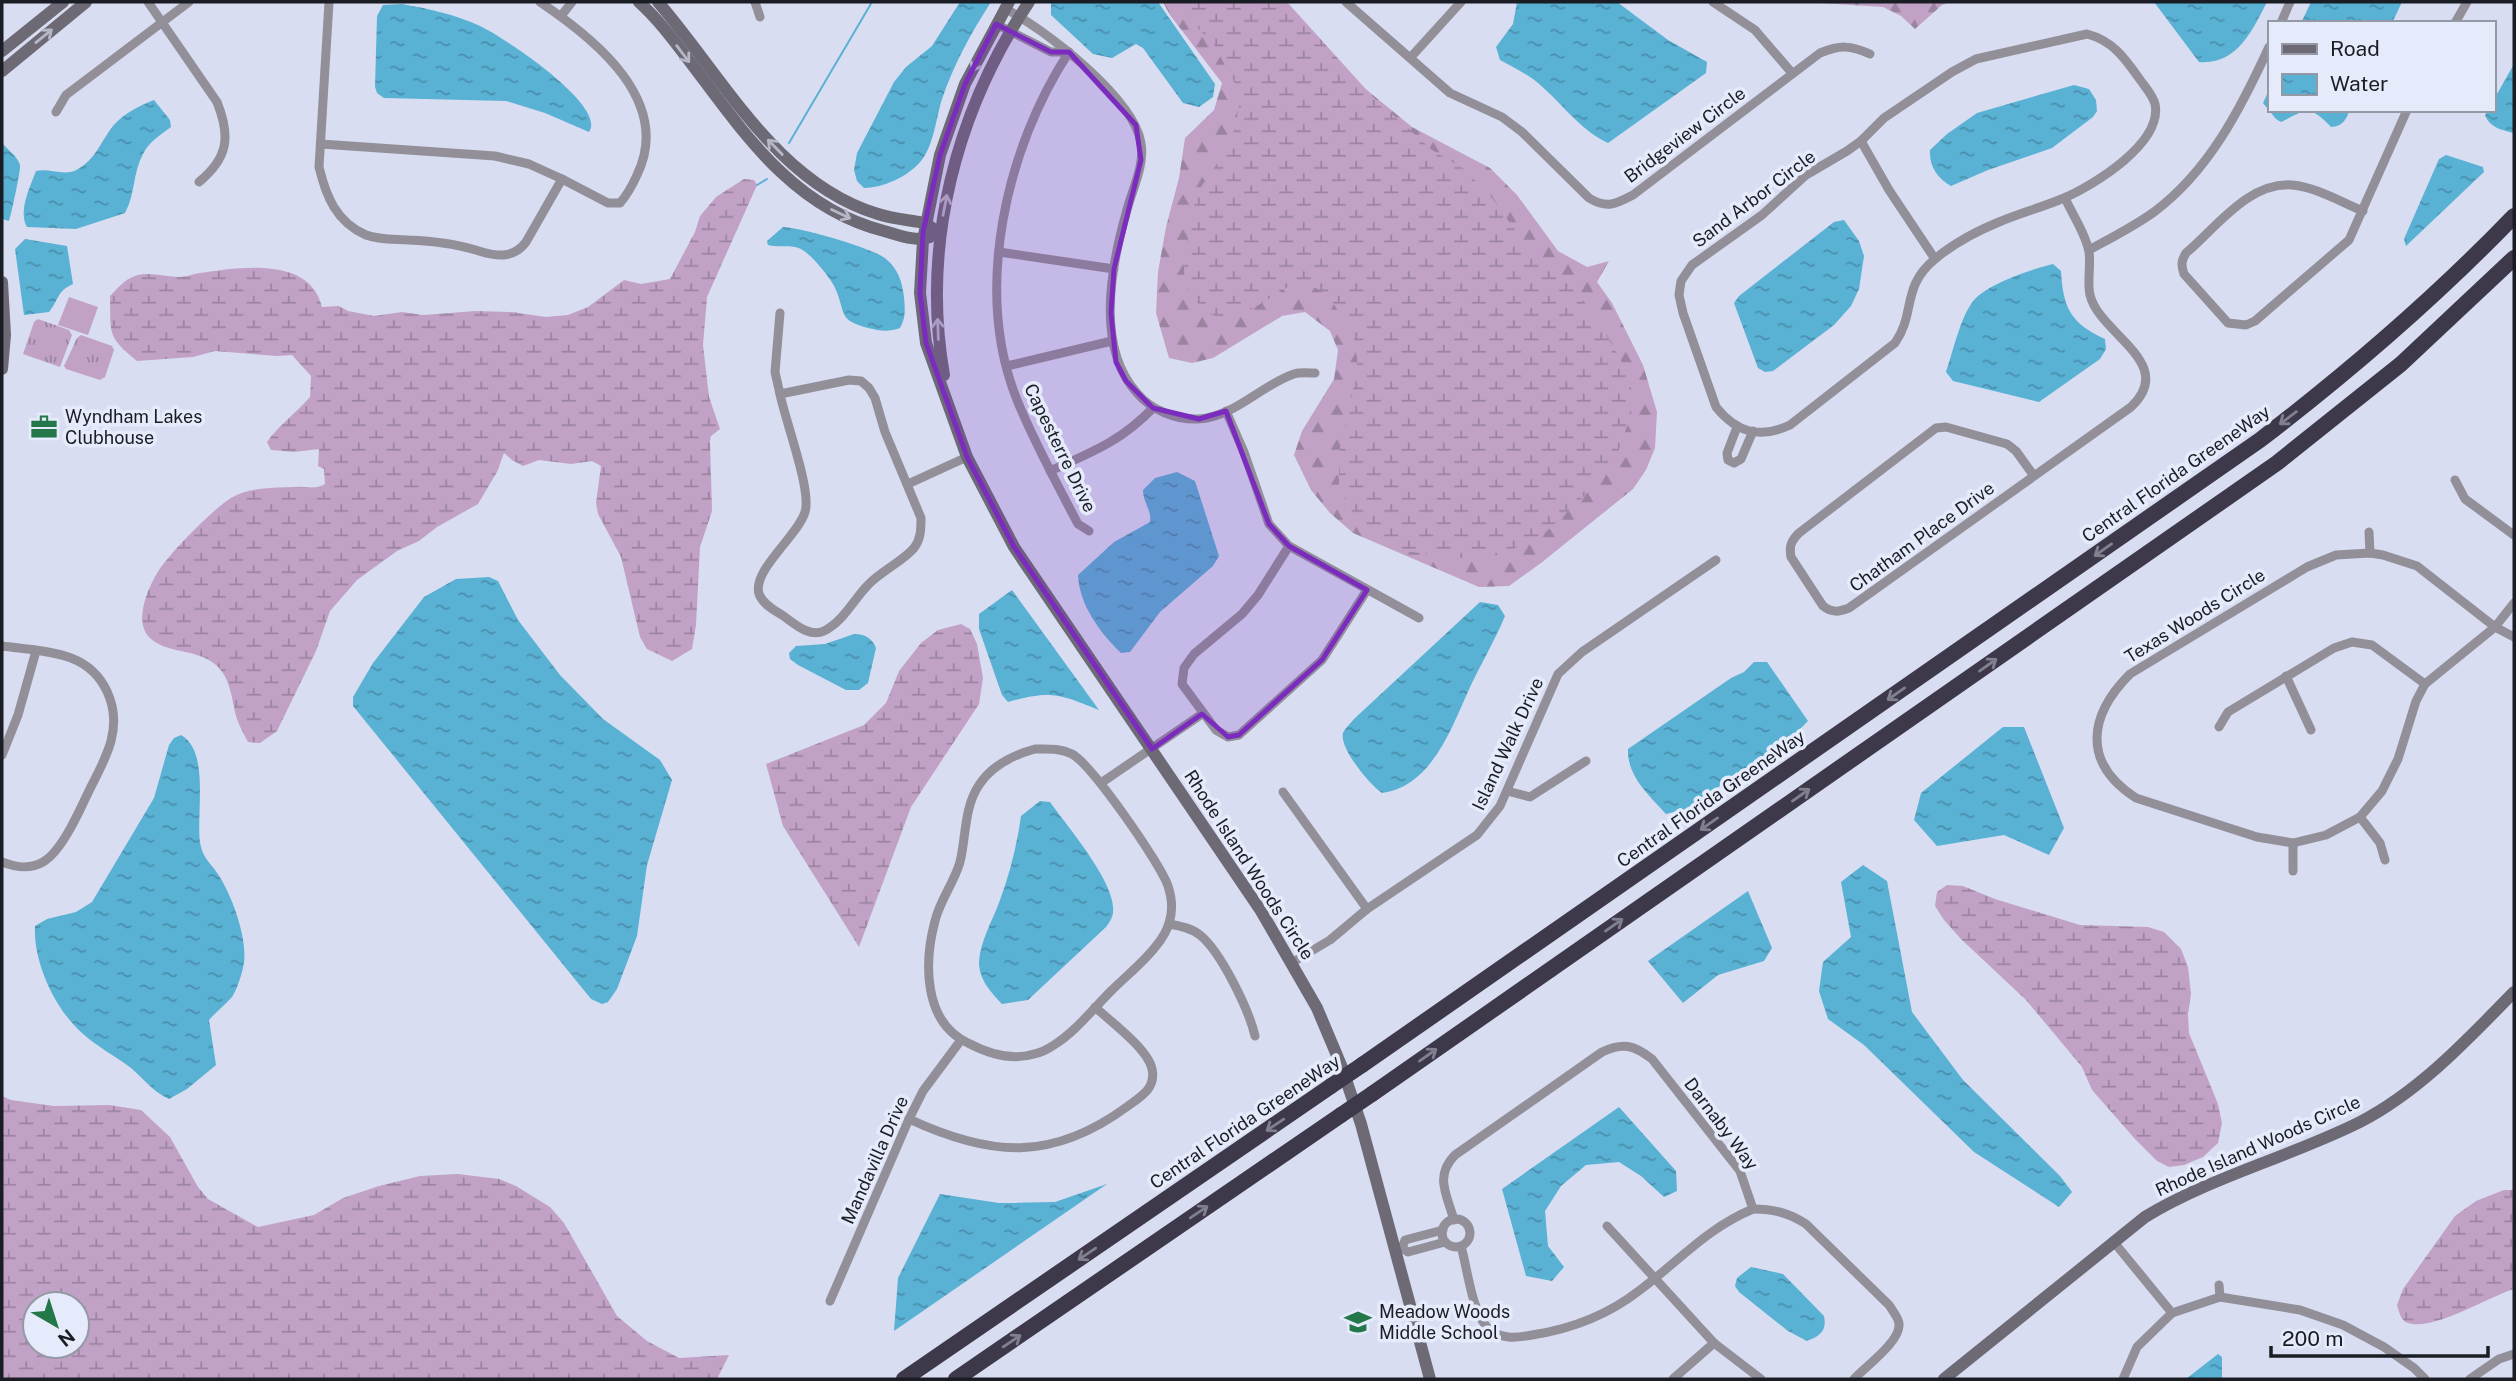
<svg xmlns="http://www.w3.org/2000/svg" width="2516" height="1381" font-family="'Public Sans',sans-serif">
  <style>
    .grass { fill: #c1a2c6 }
    .forest { fill: url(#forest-firs) }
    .wetland { fill: url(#wetland-marsh); fill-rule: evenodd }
    .park { fill: url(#park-tufts) }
    .water { fill: url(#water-ripples) }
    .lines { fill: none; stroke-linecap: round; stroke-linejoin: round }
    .stream { stroke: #59b1d4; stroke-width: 2 }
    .street { stroke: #928f98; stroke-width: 9 }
    .secondary { stroke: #6d6a76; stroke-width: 12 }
    .highway { stroke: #3e394a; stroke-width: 16 }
    .highway-bridge { stroke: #3e394a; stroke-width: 16 }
    .oneway { stroke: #b6b7c6 }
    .oneway2 { stroke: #818091 }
    .marked { fill: #7b2cbf; fill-opacity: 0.2; stroke: #7b2cbf; stroke-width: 5; stroke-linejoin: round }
    .labels { text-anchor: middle; stroke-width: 7; stroke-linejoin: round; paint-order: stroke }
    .street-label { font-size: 18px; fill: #1b1d25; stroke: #e6ebfb }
    .poi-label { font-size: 18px; fill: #1b1d25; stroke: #e6ebfb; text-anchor: start }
  </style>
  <defs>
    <pattern id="forest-firs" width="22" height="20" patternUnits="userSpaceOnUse" patternTransform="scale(1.75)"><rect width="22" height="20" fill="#c1a2c6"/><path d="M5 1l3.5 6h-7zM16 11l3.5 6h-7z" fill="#9c83a1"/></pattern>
    <pattern id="wetland-marsh" width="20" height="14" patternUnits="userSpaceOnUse" patternTransform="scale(1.75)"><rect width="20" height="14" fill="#c1a2c6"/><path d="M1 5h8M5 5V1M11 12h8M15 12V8" fill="none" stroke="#9c83a1"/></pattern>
    <pattern id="park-tufts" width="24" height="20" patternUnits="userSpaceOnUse" patternTransform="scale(1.75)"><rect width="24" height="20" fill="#c1a2c6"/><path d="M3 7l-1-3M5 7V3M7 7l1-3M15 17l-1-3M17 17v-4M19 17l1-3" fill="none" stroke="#9c83a1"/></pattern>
    <pattern id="water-ripples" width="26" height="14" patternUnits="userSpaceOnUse" patternTransform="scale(1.75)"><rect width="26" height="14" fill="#59b1d4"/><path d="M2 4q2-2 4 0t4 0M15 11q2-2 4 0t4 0" fill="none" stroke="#498fac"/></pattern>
  </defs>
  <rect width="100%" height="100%" fill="#d8ddf2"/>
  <path class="grass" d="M69 297 98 307 88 335 58 325Z"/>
  <g class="forest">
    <path d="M1163 2H1284L1346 73 1412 127 1490 168 1517 195 1558 251 1587 267 1609 261 1597 282 1612 303 1643 365 1657 412 1655 448 1646 470 1633 489 1541 563 1509 586 1479 587 1353 533 1330 513 1311 490 1294 455 1302 431 1334 379 1338 350 1330 331 1305 312 1282 316 1213 358 1192 363 1169 358 1156 313 1158 272 1166 227 1179 178 1185 138 1214 110 1222 83 1170 15Z"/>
    <path d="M1805 2H1950L1942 5 1915 29 1901 16 1883 7Z"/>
  </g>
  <g class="wetland">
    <path d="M1171 2H1287L1372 96 1432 150 1464 169 1492 198 1533 255 1576 290 1601 326 1628 373 1632 392V412L1617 455 1603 477 1578 502 1547 531 1528 543 1492 557 1472 559 1411 552 1372 535 1359 524 1339 488V452L1356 377 1357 358 1354 338 1332 301 1320 290 1305 284H1293L1252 309 1234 317H1218L1205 312 1185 287 1184 268 1192 212 1199 190 1226 150 1235 128 1239 107 1238 89 1213 43Z"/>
    <path d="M744 179 754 180 757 185 707 297 703 345 709 397 720 429 711 436 710 441 712 511 700 547 696 625 692 649 672 661 647 649 640 637 621 557 598 514 596 503 601 466 592 461 571 464 539 460 523 466 512 460 504 453 497 472 478 504 437 527 419 541 397 551 357 580 330 611 316 651 277 731 260 743 248 742C242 731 236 720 234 707 231 693 229 679 219 668 201 648 170 655 151 639 132 623 148 587 159 570 171 552 212 510 231 498 249 487 273 488 294 487 305 486 315 490 325 484L324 469 318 466 319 449 294 452 271 450 267 442C279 425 296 413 310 397L311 376 292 355 277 356 215 351 193 357 137 361C106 336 111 333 110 296 118 288 125 279 135 276 148 271 165 277 179 277 186 277 193 274 200 273 240 267 310 256 322 307L339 306 348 311 374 316 402 312 423 315 476 311 512 312 546 317 568 315 588 307 624 280 641 284 670 279 695 232 700 216 716 197Z"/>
    <path d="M961 624 970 629 977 644 983 678 979 704 911 807 859 947 783 826 766 764 864 725 886 703 899 671 921 643 938 630Z"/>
    <path d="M1947 885 1963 886 1995 899 2080 925 2148 927 2164 932 2181 949 2188 967 2191 994 2188 1014 2189 1033 2218 1104 2222 1123 2218 1143 2203 1157 2184 1165 2169 1167 2157 1161 2135 1139 2092 1090 2082 1067 2026 1000 1961 939 1944 920 1935 906 1937 892Z"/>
    <path d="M2 1096 11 1100 54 1106 109 1105 141 1110 170 1137 198 1187 208 1199 258 1227 314 1215 343 1198 379 1186 420 1176 458 1174 499 1179 516 1186 550 1207 564 1223 617 1316 647 1341 679 1358 729 1355 717 1379H2ZM77 1304V1346H35V1304Z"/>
    <path d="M2504 1190H2514V1289C2488 1297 2434 1331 2408 1323 2401 1321 2399 1312 2397 1305L2403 1289 2455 1216 2476 1201Z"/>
  </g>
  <g class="park">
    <path d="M38 319 69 330 72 335 60 367 23 354 34 322Z"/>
    <path d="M81 335 112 346 114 350 105 377 100 380 66 369 64 366 77 338Z"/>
  </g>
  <g class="water">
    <path d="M960 2H991C971 33 954 64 942 99 936 118 934 145 921 161 909 176 883 188 864 188L857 181 854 170 857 153 894 82 906 67 932 46Z"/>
    <path d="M1051 2H1158L1215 84 1213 97 1199 107 1183 103 1143 48 1136 44 1112 58 1093 54 1051 15Z"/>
    <path d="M1517 2H1617L1668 40 1707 62 1706 73 1608 143C1579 130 1559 99 1533 79 1523 72 1511 66 1500 60L1496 47 1513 24Z"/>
    <path d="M2154 2H2267C2252 31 2237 65 2199 62Z"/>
    <path d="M2311 2H2402L2392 23H2301Z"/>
    <path d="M402 4C429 9 454 14 480 26 502 36 608 106 589 132L545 113 506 101 384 98 377 93 375 87 377 16 383 5Z"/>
    <path d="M2514 64V133C2502 130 2490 128 2485 115L2488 110H2493V101Z"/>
    <path d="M2074 85 2089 89 2096 100 2097 111 2093 117 2052 148 1988 170 1951 186C1937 178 1929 166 1930 150L1947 134 1977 113Z"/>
    <path d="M2269 90V110H2350C2345 121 2343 126 2331 127 2309 104 2306 110 2281 122L2276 119 2263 103Z"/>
    <path d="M154 100 170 120 171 127C160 135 149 142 143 154 133 172 135 195 125 213L76 229 27 227C18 211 30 187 36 171 50 168 65 177 78 169 96 159 101 141 113 126 124 113 139 106 154 100Z"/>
    <path d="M2 143C7 149 18 157 20 165 21 170 11 215 9 221L2 219Z"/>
    <path d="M2446 155 2483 167 2484 172 2406 246 2404 239 2439 159Z"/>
    <path d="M1844 220 1859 241 1864 256 1859 289 1851 306 1834 325 1773 371 1765 372 1758 368 1734 303 1739 296 1834 222Z"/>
    <path d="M783 227C802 228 873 248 886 259 898 269 902 281 904 297 905 309 906 318 900 328 889 332 880 331 868 328 838 320 846 314 836 290 832 279 811 254 801 249 791 244 779 248 768 245L767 241Z"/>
    <path d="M25 239 67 246 73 284C56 292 60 298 49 312L24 315 15 249Z"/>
    <path d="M2053 264 2061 271C2063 307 2070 323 2105 339L2106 349 2100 359 2039 402 1953 381 1946 372C1953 352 1962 309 1978 296 1996 281 2030 270 2053 264Z"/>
    <path d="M1177 472 1195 481 1219 556 1213 566 1160 612 1130 652 1121 653C1100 633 1079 604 1078 575L1114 542 1150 522C1152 511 1143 502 1143 490L1155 478Z"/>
    <path d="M489 577 498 581 518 620 560 675 603 719 660 760 672 780 647 865 637 936 617 989 608 1002 602 1004 591 999 353 706V697L373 663 424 597 456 579Z"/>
    <path d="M1012 590 1099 710C1059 694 1051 690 1008 702L1002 695 979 629V614Z"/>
    <path d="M1480 602 1498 605 1505 616C1495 640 1482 662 1471 685 1452 726 1433 786 1382 793 1370 785 1339 748 1343 733 1345 728 1351 723 1354 719Z"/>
    <path d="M854 634C865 634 872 638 876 648L868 683 859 690H846L798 665 790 659 789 653 796 646 825 644Z"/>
    <path d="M1754 662H1767L1808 721 1791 738 1686 809 1666 814C1648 794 1627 776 1628 749L1731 678 1744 672Z"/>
    <path d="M2003 727H2024L2064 828 2049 855 2004 835 1937 846 1914 820 1921 793Z"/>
    <path d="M181 735C210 751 196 813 200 842 203 861 213 864 221 879 233 899 247 938 244 962 243 971 237 990 232 997 225 1005 216 1012 209 1020L216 1065 187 1089 169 1099C153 1092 144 1079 131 1068 115 1056 96 1046 82 1033 55 1009 33 962 35 926L47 919 76 912 92 902 154 798 169 745 174 738Z"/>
    <path d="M1040 801 1050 802C1067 826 1117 884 1113 912 1113 917 1109 923 1106 927L1028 1000 1002 1004C991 992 979 980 979 962 980 941 993 920 1000 900 1010 873 1017 845 1021 816Z"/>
    <path d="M1863 865 1887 881 1912 1012 1963 1080 2060 1176 2072 1192 2059 1207 1974 1152 1864 1045 1828 1019 1819 991 1823 962 1851 937 1841 882Z"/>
    <path d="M1748 891 1772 948 1764 961 1718 975 1683 1003 1648 961Z"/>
    <path d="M1619 1107 1676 1171 1677 1191 1664 1197 1641 1176 1619 1162 1586 1165 1561 1186 1545 1211 1548 1246 1564 1267 1552 1281 1526 1276 1502 1189Z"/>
    <path d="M1107 1184 894 1331 898 1278 940 1194 999 1203 1055 1202Z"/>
    <path d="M1751 1267 1783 1274 1824 1316C1827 1331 1820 1336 1807 1341L1788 1331 1739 1292 1735 1286 1737 1278Z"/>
    <path d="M2218 1354 2222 1357V1379H2186Z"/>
  </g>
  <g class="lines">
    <g class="stream">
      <path d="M789 143 872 2"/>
      <path d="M757 185 767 179"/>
    </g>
    <g class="street">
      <path d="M148 2 217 102C231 137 228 158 199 182"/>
      <path d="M329 2 319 167C326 196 336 222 366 235 379 240 395 239 409 240 430 241 452 243 472 249 483 252 492 256 504 255 514 254 520 250 526 242L562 179"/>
      <path d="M755 2 760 17"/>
      <path d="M1346 2 1450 93 1502 117 1522 132 1589 198C1607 209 1616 204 1633 195L1820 53C1840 45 1850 45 1870 54"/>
      <path d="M1713 2 1755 30 1792 73"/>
      <path d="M1004 8C1045 29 1134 98 1141 143 1145 165 1132 190 1127 210 1111 265 1095 347 1137 393 1151 410 1176 420 1198 419 1235 417 1261 385 1294 374 1300 372 1309 373 1315 373"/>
      <path d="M561 16 572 2"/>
      <path d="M2281 23 2290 2"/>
      <path d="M2455 23 2467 2"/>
      <path d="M996 24 1051 52H1069"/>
      <path d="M2087 34C2114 41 2126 60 2141 81 2146 88 2153 96 2155 104 2163 143 2094 185 2064 198 2043 207 2020 213 1999 222 1977 231 1953 244 1935 259 1901 287 1916 313 1895 343L1790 425C1760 439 1737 433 1716 407L1683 313 1679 295 1681 281 1692 265 1762 215 1806 175 1847 151 1861 141 1884 118 1952 72 1976 59Z"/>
      <path d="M1069 52C1006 148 973 290 1017 400 1034 442 1057 484 1078 524L1089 531"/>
      <path d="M1411 57 1461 2"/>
      <path d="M56 112 66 95 189 2"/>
      <path d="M1861 141 1889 190 1935 259"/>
      <path d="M321 144 495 156 529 164 562 179 608 203H620C628 194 632 186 637 175 673 101 595 39 540 2"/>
      <path d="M2363 211C2341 202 2316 187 2292 185 2248 182 2216 228 2186 253 2181 261 2181 265 2184 274L2228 323 2246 325 2255 321 2349 240 2407 110"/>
      <path d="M2089 250C2111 238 2133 227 2154 212 2209 171 2241 108 2269 47"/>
      <path d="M999 252 1114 269"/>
      <path d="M1007 366 1112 341"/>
      <path d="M849 380 861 381 869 388 875 398 885 432 921 518C921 529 921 539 914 548 902 562 881 571 868 585 854 599 843 622 824 631 809 638 794 623 782 615 773 610 763 604 759 594 752 570 798 536 805 512 812 491 785 420 780 394Z"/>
      <path d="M780 394 775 372 780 313"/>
      <path d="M1226 411 1244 452 1269 524 1289 546 1419 618"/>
      <path d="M1737 427 1727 453 1728 460 1734 463 1741 459 1753 431"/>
      <path d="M1050 471C1092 452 1120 442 1153 408"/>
      <path d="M2034 476 2016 451 2007 444 1946 427 1936 428 1799 533C1791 541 1789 546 1791 557L1823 606C1832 613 1839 612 1849 608L2131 407C2178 363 2099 334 2090 295 2087 282 2091 266 2089 252 2086 234 2072 214 2065 198"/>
      <path d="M2455 480 2465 499 2514 535"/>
      <path d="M908 484 967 457"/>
      <path d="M2369 532 2370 553"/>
      <path d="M1289 546 1258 595 1242 614 1194 654 1184 668 1182 684 1216 730 1228 737 1239 735 1322 660 1367 590"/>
      <path d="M2514 603 2495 627 2425 684 2416 701 2398 759 2382 791 2360 817 2326 835 2293 843 2257 837 2136 798C2082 763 2088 716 2130 674L2307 567 2336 555 2370 553 2383 555 2417 566 2495 627 2514 637"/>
      <path d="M2 646C24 649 50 650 71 658 105 671 120 707 111 741 106 760 95 778 87 795 78 814 61 852 43 862 29 870 15 867 2 862"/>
      <path d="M2286 676 2311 730"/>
      <path d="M2219 727 2228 712 2334 648 2352 642 2372 645 2425 684"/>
      <path d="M1035 749C1048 749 1060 748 1072 754 1092 765 1160 863 1168 886 1172 898 1173 911 1169 923 1167 930 1161 940 1156 946 1144 962 1126 976 1111 991 1093 1009 1075 1032 1054 1045 1048 1049 1040 1053 1034 1054 1012 1061 987 1053 968 1043 923 1022 924 962 935 921 940 900 954 883 960 862 966 838 964 807 979 785 992 765 1013 755 1035 749Z"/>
      <path d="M2 755 18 715 36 651"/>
      <path d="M1101 783 1202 714"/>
      <path d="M1507 791 1530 797 1586 761"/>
      <path d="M1283 792 1367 909"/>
      <path d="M2360 817 2380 843 2385 860"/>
      <path d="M2293 871V843"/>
      <path d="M1169 924C1180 926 1191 928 1200 935 1221 952 1249 1010 1255 1036"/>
      <path d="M1293 962 1330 940 1367 909 1477 835 1500 806 1558 674 1582 652 1716 560"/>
      <path d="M909 1119C991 1157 1052 1162 1128 1106 1142 1096 1156 1088 1152 1069 1148 1049 1110 1021 1095 1007"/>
      <path d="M1753 1209C1774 1209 1789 1213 1806 1224L1889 1305C1892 1310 1899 1318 1899 1324 1901 1341 1865 1367 1854 1379"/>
      <circle cx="1456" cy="1233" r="14"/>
      <path d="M1454 1220C1447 1195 1434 1176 1455 1155L1602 1052C1623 1042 1634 1045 1652 1059L1740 1171 1753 1209C1707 1228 1679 1261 1640 1290 1608 1315 1572 1329 1532 1335 1516 1338 1500 1340 1487 1327 1472 1312 1467 1267 1461 1246"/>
      <path d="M1607 1226 1714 1343 1761 1379"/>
      <path d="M2113 1241 2172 1313"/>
      <path d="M1402 1248 1405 1240 1443 1230"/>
      <path d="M1396 1250 1402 1248 1408 1252 1445 1242"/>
      <path d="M2219 1285 2220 1297"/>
      <path d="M830 1301 909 1119 923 1091 961 1040"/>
      <path d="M1673 1379 1714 1343"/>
      <path d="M2123 1379 2137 1347 2172 1313 2220 1297 2300 1310 2343 1325 2384 1347 2414 1368 2425 1379"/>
      <path d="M2470 1379 2499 1359 2514 1354"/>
    </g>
    <g class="secondary">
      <path d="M639 2C659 20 675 42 691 63 744 133 793 208 884 231 899 235 915 242 930 237"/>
      <path d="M658 2C723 77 776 183 878 214 893 219 909 220 925 223L932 228"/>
      <path d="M1009 2 965 84 940 155 923 240 920 293 926 343 967 457 1014 547 1261 911 1317 1008 1341 1065 1361 1124 1430 1379"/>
      <path d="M2 51 63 2"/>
      <path d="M2 71 86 2"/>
      <path d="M2 282 5 335 2 369"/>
      <path d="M944 375C921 245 956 111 1029 2"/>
      <path d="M1944 1379 2145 1217C2213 1176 2290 1157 2360 1122 2420 1091 2468 1039 2514 992"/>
    </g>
    <g class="highway">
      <path d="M1362 1065 2260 440C2350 371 2435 298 2514 216"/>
      <path d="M1372 1094 2277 463 2401 364 2514 258"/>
      <path d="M904 1379 1331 1086"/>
      <path d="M956 1379 1341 1115"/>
    </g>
    <g class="highway-bridge">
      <path d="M1331 1086 1362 1065"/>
      <path d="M1341 1115 1372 1094"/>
    </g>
  </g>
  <defs><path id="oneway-shaft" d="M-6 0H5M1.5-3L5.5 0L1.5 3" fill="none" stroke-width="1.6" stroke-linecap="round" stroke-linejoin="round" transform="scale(1.75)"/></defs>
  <g class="oneway">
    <use href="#oneway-shaft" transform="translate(44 36) rotate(-39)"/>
    <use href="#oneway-shaft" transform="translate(683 54) rotate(53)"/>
    <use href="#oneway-shaft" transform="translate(977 62) rotate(117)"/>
    <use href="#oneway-shaft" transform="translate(775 147) rotate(-134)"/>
    <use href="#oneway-shaft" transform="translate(945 205) rotate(-79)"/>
    <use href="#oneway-shaft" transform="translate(841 214) rotate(25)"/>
    <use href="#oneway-shaft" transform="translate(938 329) rotate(-92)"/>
  </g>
  <g class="oneway2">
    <use href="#oneway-shaft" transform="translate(2288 418) rotate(143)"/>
    <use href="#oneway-shaft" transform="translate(2103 550) rotate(145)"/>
    <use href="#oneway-shaft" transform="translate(1988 665) rotate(-35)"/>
    <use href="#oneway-shaft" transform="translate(1896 694) rotate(145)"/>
    <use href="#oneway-shaft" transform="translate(1801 795) rotate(-35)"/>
    <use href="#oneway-shaft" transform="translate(1709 824) rotate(145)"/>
    <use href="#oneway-shaft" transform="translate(1614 925) rotate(-35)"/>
    <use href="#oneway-shaft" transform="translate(1428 1055) rotate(-35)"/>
    <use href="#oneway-shaft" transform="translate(1275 1125) rotate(146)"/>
    <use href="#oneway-shaft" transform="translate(1199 1212) rotate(-34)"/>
    <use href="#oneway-shaft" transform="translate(1087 1254) rotate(146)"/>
    <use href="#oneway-shaft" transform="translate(1012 1341) rotate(-34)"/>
  </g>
  <path class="marked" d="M996 24 1051 52H1069L1136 125 1141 160 1114 269 1111 313 1116 362 1126 381 1153 408 1199 419 1226 411 1269 524 1289 546 1367 590 1322 660 1239 735 1228 737 1202 714 1152 749 1014 547 967 457 926 343 920 293 923 232 940 155 965 84Z"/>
  <defs>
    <symbol id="office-bare" viewBox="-9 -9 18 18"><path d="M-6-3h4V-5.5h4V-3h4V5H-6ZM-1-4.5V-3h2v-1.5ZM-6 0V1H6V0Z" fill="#237749" stroke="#e6ebfb" stroke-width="2.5" paint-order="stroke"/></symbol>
    <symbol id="school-bare" viewBox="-9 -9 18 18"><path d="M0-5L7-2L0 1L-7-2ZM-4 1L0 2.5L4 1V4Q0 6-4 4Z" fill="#237749" stroke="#e6ebfb" stroke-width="2.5" paint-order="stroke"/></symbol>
  </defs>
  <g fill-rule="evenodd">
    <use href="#office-bare" x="25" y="408" width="38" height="38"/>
    <use href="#school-bare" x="1339" y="1303" width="38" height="38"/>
  </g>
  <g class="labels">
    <g class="street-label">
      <text transform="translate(1685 135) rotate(-37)" y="6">Bridgeview Circle</text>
      <text transform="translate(1754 199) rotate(-37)" y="6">Sand Arbor Circle</text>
      <text transform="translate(1060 448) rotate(64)" y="6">Capesterre Drive</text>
      <text transform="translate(2176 474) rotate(-35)" y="6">Central Florida GreeneWay</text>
      <text transform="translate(1922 537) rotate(-36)" y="6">Chatham Place Drive</text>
      <text transform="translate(2195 616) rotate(-32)" y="6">Texas Woods Circle</text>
      <text transform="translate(1508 744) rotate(-65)" y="6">Island Walk Drive</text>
      <text transform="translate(1711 799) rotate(-35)" y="6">Central Florida GreeneWay</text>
      <text transform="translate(1249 865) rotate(57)" y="6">Rhode Island Woods Circle</text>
      <text transform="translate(1245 1122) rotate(-34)" y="6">Central Florida GreeneWay</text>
      <text transform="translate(1721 1124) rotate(53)" y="6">Darnaby Way</text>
      <text transform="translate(2258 1146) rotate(-24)" y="6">Rhode Island Woods Circle</text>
      <text transform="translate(875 1160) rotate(-66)" y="6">Mandavilla Drive</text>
    </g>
    <g class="poi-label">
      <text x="65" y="423">Wyndham Lakes<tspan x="65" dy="21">Clubhouse</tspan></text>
      <text x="1379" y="1318">Meadow Woods<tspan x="1379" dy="21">Middle School</tspan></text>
    </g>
  </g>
  <rect width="2516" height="1381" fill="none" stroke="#1b1d25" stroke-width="7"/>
  <rect x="2268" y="21" width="228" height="91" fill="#e6ebfb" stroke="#9599a5" stroke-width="2"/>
  <rect x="2282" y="44" width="35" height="10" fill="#6d6a76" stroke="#9599a5" stroke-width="2"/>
  <text x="2330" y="56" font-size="21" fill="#1b1d25">Road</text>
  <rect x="2282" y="74" width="35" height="21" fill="url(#water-ripples)" stroke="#9599a5" stroke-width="2"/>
  <text x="2330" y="91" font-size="21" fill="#1b1d25">Water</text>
  <g transform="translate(56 1325) rotate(141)"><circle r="33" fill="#e6ebfb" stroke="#9599a5" stroke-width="2"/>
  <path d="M0-5L12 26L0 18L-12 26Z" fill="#237749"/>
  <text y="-10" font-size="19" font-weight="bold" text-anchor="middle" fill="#1b1d25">N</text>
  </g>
  <path d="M2271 1346v10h217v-10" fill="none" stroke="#1b1d25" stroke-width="3.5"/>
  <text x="2282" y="1346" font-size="21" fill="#1b1d25" stroke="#e6ebfb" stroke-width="5" paint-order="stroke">200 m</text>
</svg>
